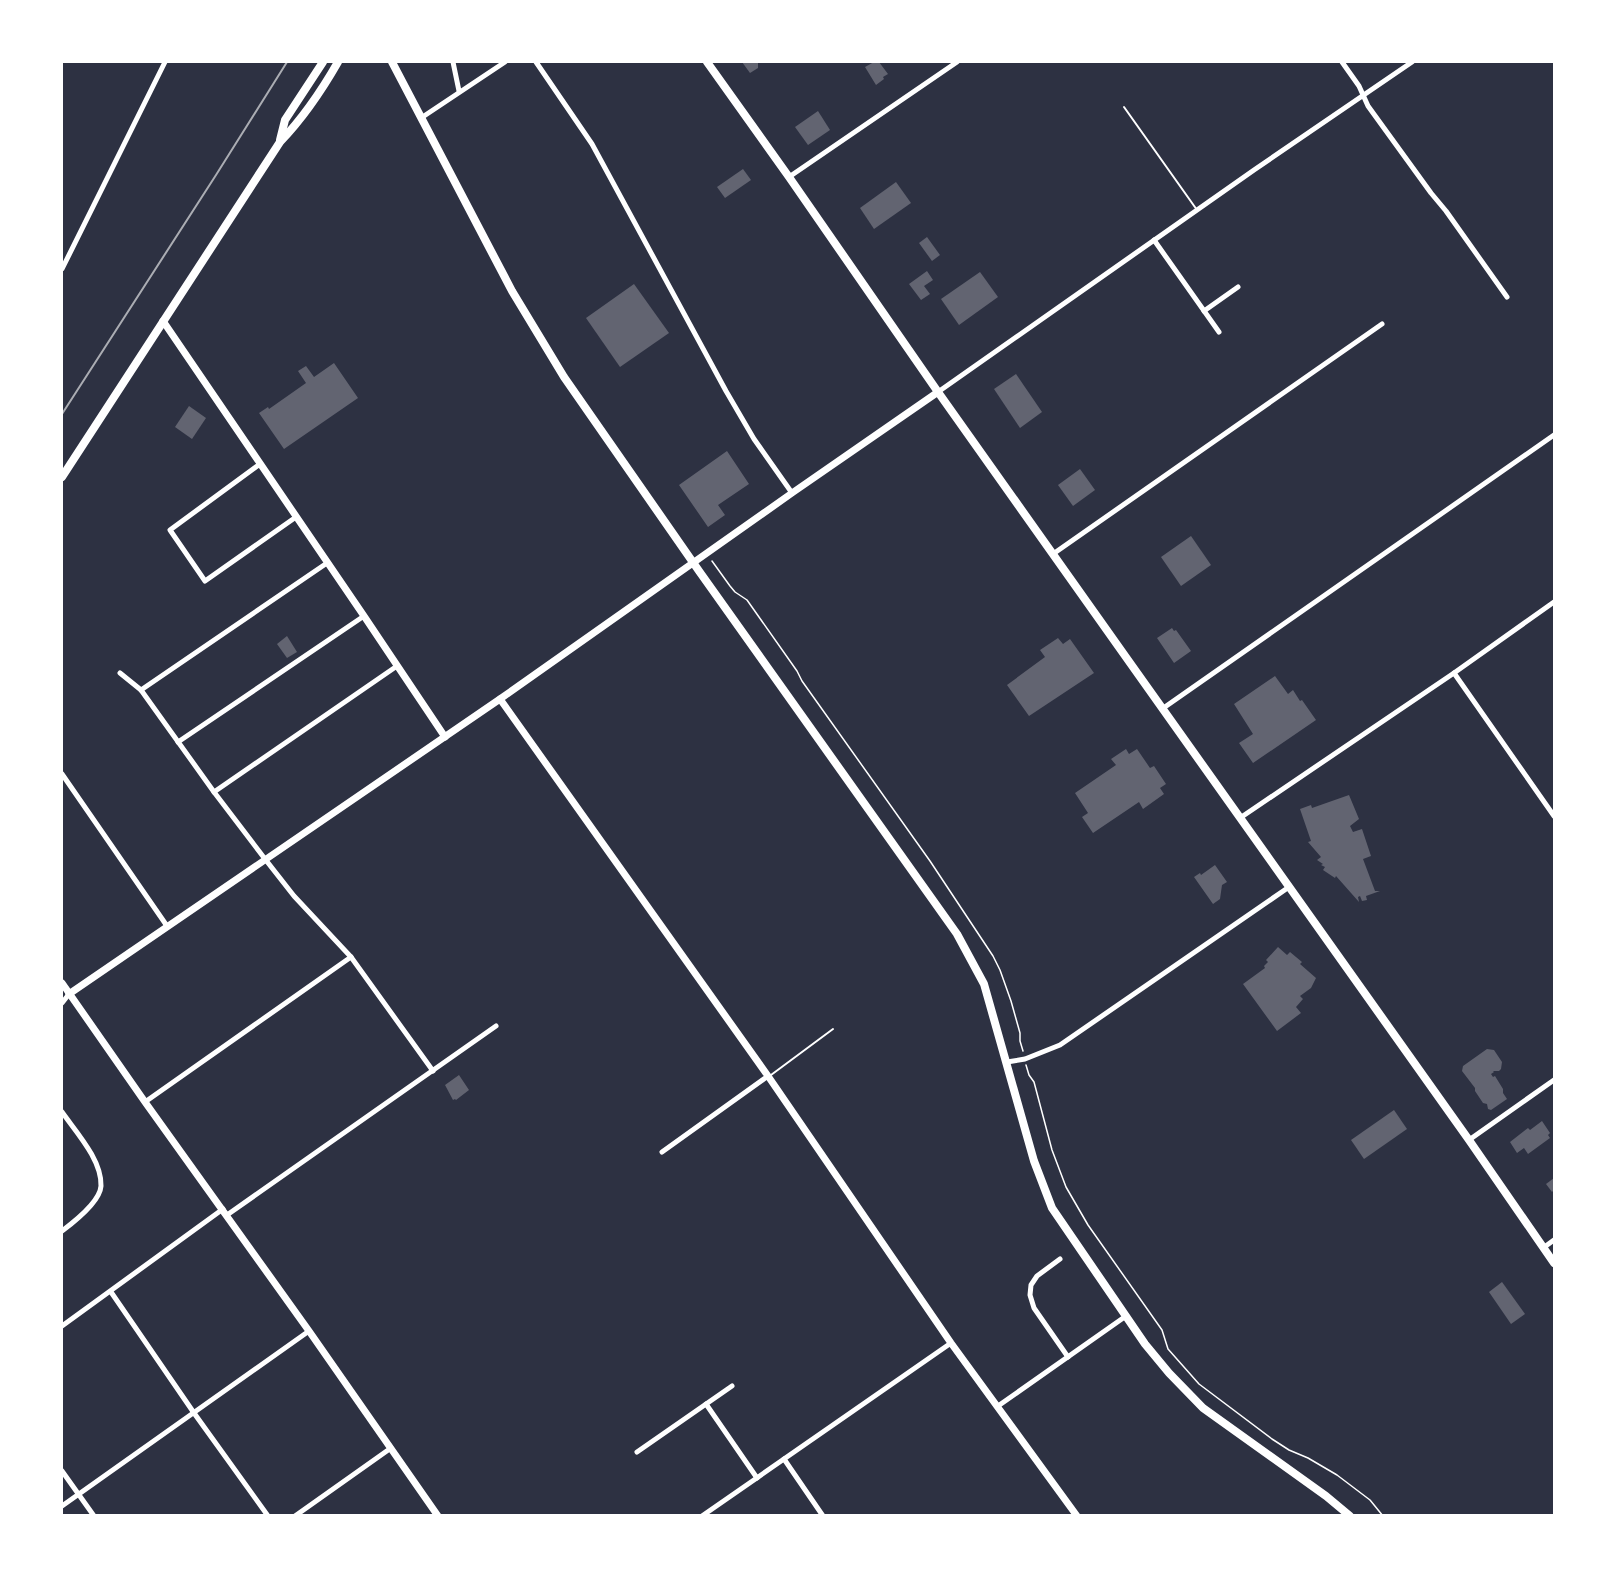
<svg xmlns="http://www.w3.org/2000/svg" width="1616" height="1577" font-family="Overpass,sans-serif">
  <style>
    .building { fill: #626471 }
    .lines { fill: none; stroke-linecap: round; stroke-linejoin: round }
    .path { stroke: #fff; stroke-width: 1.5 }
    .service { stroke: #fff; stroke-width: 2 }
    .minor { stroke: #fff; stroke-width: 5 }
    .tertiary { stroke: #fff; stroke-width: 7 }
    .secondary { stroke: #fff; stroke-width: 8 }
    .primary { stroke: #fff; stroke-width: 8 }
    .rail { stroke: #abadb3; stroke-width: 2 }
  </style>
  <rect width="100%" height="100%" fill="#2d3142"/>
  <g class="building">
    <path d="M742 62H758V68L750 73Z"/>
    <path d="M874 62H879L888 74 883 77 884 79 876 85 865 67Z"/>
    <path d="M818 111 830 130 808 145 795 127Z"/>
    <path d="M743 169 751 180 725 198 717 187Z"/>
    <path d="M896 182 911 203 874 229 860 208Z"/>
    <path d="M927 237 940 255 932 261 919 243Z"/>
    <path d="M927 271 933 280 924 286 930 294 921 300 909 284Z"/>
    <path d="M980 272 998 297 959 325 941 299Z"/>
    <path d="M634 284 669 333 620 367 586 318Z"/>
    <path d="M334 363 358 398 284 449 259 413 268 407 269 409 306 383 298 371 306 366 314 377Z"/>
    <path d="M1016 374 1042 412 1020 428 994 389Z"/>
    <path d="M189 406 206 418 192 439 175 427Z"/>
    <path d="M727 451 749 484 718 505 725 515 708 527 679 485Z"/>
    <path d="M1080 469 1095 490 1073 506 1058 485Z"/>
    <path d="M1191 536 1211 565 1181 586 1161 557Z"/>
    <path d="M1172 628 1174 631 1176 630 1191 651 1174 663 1157 638Z"/>
    <path d="M287 636 297 652 287 658 277 644Z"/>
    <path d="M1058 638 1063 644 1070 639 1094 673 1029 716 1007 685 1045 657 1040 650Z"/>
    <path d="M1275 676 1288 694 1293 690 1300 701 1302 700 1316 720 1253 763 1239 743 1253 734 1234 704Z"/>
    <path d="M1126 749 1129 754 1137 749 1150 768 1154 766 1166 784 1160 788 1164 794 1143 809 1139 802 1093 833 1082 817 1088 813 1075 793 1116 765 1111 759Z"/>
    <path d="M1349 795 1359 819 1350 826 1353 832 1362 829 1371 856 1363 859 1375 891H1380L1366 896 1367 900 1362 901 1360 896 1358 897 1359 902 1336 876 1335 878 1323 870 1325 867 1321 865 1323 864 1317 860 1321 857 1308 842 1311 841 1300 809 1311 805 1312 808Z"/>
    <path d="M1215 865 1227 882 1222 885 1220 899 1213 904 1194 877 1200 873 1201 875Z"/>
    <path d="M1278 947 1287 955 1290 952 1302 962 1300 964 1316 978 1311 988 1300 996 1303 999 1296 1007 1301 1013 1277 1031 1243 984 1265 968 1264 966 1268 962 1266 960Z"/>
    <path d="M1487 1049 1494 1050 1502 1062 1501 1069 1499 1071H1493L1494 1072 1491 1074 1493 1077 1495 1076 1503 1089V1093L1507 1099 1491 1110 1488 1109 1487 1104 1483 1103 1475 1091V1088L1462 1071 1463 1066Z"/>
    <path d="M459 1075 469 1090 456 1100 455 1099 453 1100 445 1085Z"/>
    <path d="M1394 1110 1407 1129 1364 1159 1351 1140Z"/>
    <path d="M1542 1121 1550 1133 1548 1135 1550 1138 1528 1154 1524 1148 1517 1153 1510 1142 1528 1128 1530 1130Z"/>
    <path d="M1554 1178V1190L1552 1192 1546 1184Z"/>
    <path d="M1502 1282 1525 1314 1511 1324 1489 1292Z"/>
  </g>
  <g class="lines">
    <g class="path">
      <path d="M712 561 730 586 735 592 747 600 797 671 802 681 930 861 993 956 1000 970 1011 1001 1020 1033V1041L1023 1051"/>
      <path d="M1026 1065 1029 1075 1034 1082 1052 1150 1066 1187 1088 1225 1162 1330 1168 1349 1199 1384 1272 1439 1289 1450 1308 1458 1337 1475 1370 1500 1383 1516"/>
    </g>
    <g class="service">
      <path d="M1124 107 1197 210"/>
      <path d="M771 1075 833 1029"/>
    </g>
    <g class="minor">
      <path d="M453 62 459 91"/>
      <path d="M536 62 592 144 726 391 754 439 792 493"/>
      <path d="M1342 62 1359 86 1368 106 1431 193 1446 211 1507 297"/>
      <path d="M421 118 505 62"/>
      <path d="M789 177 957 62"/>
      <path d="M1154 240 1219 332"/>
      <path d="M62 269 165 62"/>
      <path d="M1204 311 1238 287"/>
      <path d="M938 392 1254 170 1412 62"/>
      <path d="M260 464 170 530 205 581 296 517"/>
      <path d="M1053 554 1382 324"/>
      <path d="M120 673 141 690 214 792 265 859 294 896 351 957 433 1071"/>
      <path d="M1454 673 1554 816"/>
      <path d="M141 690 327 563"/>
      <path d="M1162 709 1554 435"/>
      <path d="M178 742 364 616"/>
      <path d="M62 774 167 926"/>
      <path d="M214 792 397 666"/>
      <path d="M1240 818 1454 673 1554 602"/>
      <path d="M62 1003 69 994"/>
      <path d="M1007 1062 1025 1059 1060 1045 1289 887"/>
      <path d="M145 1102 351 957"/>
      <path d="M62 1112C76 1132 102 1160 101 1186 100 1202 74 1222 62 1231"/>
      <path d="M1469 1140 1554 1080"/>
      <path d="M662 1152 768 1076"/>
      <path d="M227 1215 496 1026"/>
      <path d="M1543 1248 1554 1240"/>
      <path d="M1060 1259 1037 1276 1031 1285 1030 1295 1034 1308 1068 1357"/>
      <path d="M111 1292 194 1413 268 1516"/>
      <path d="M62 1326 223 1209"/>
      <path d="M706 1404 757 1478"/>
      <path d="M998 1406 1126 1316"/>
      <path d="M637 1452 732 1386"/>
      <path d="M784 1459 823 1516"/>
      <path d="M62 1471 94 1516"/>
      <path d="M62 1506 309 1331"/>
      <path d="M295 1516 391 1448"/>
      <path d="M702 1516 951 1343"/>
    </g>
    <g class="tertiary">
      <path d="M163 321 364 616 445 737"/>
      <path d="M500 699 768 1076 951 1343 1077 1516"/>
      <path d="M62 983 145 1102 309 1331 438 1516"/>
      <path d="M69 994 500 699 792 493 938 392"/>
    </g>
    <g class="secondary">
      <path d="M280 140 285 120 323 62"/>
      <path d="M62 477 280 142C303 118 322 90 338 62"/>
    </g>
    <g class="primary">
      <path d="M392 62 512 291 564 377 699 571 957 934 984 984 1034 1161 1052 1208 1145 1344 1169 1373 1203 1408 1326 1496 1350 1516"/>
      <path d="M707 62 789 177 938 392 1128 660 1469 1140 1554 1263"/>
    </g>
    <path class="rail" d="M62 414 216 175 287 62"/>
  </g>
  <rect width="1616" height="1577" fill="none" stroke="#ffffff" stroke-width="126"/>
</svg>
